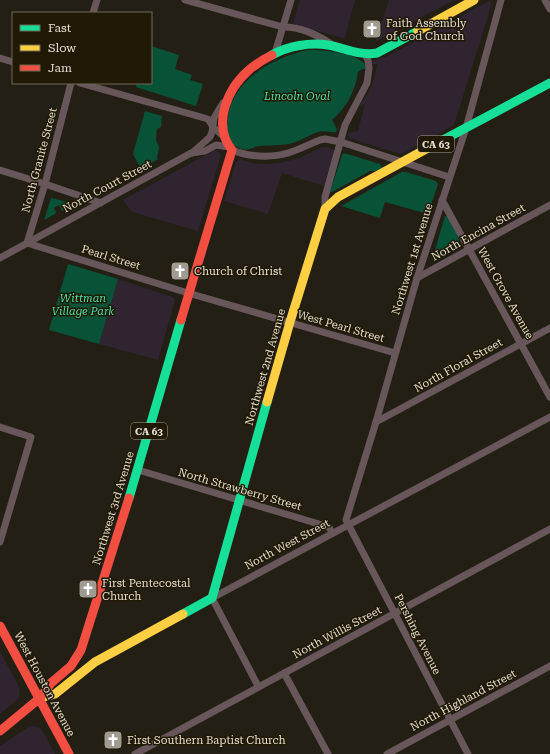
<svg xmlns="http://www.w3.org/2000/svg" width="550" height="754" font-family="'Roboto Serif',serif">
  <style>
    .commercial { fill: #2f2430 }
    .green { fill: #085238 }
    .lines { fill: none; stroke-linecap: round; stroke-linejoin: round }
    .street { stroke: #67575a; stroke-width: 7 }
    .fast { stroke: #16e098; stroke-width: 9 }
    .slow { stroke: #ffcf43; stroke-width: 9 }
    .jam { stroke: #f24e42; stroke-width: 9 }
    .labels { text-anchor: middle; stroke-width: 3; stroke-linejoin: round; paint-order: stroke }
    .shield { fill: #201905; stroke: #a8a394; stroke-width: 1 }
    .shield-label { font-size: 10px; font-weight: bold; fill: #e3ded2 }
    .poi-label { font-size: 11px; fill: #e3ded2; stroke: #201905; text-anchor: start }
    .park-label { font-size: 11px; font-style: italic; fill: #49e2a8; stroke: #201905 }
    .street-label { font-size: 11px; fill: #e3ded2; stroke: #201905 }
  </style>
  <rect width="100%" height="100%" fill="#241f14"/>
  <g class="commercial">
    <path d="M300 0H355L345 37 342 38 293 24Z"/>
    <path d="M389 0H454L375 42Z"/>
    <path d="M489 1 492 3 454 125 404 153 400 154 349 138 348 133 358 131 365 104 360 105 370 90 375 76 377 64H371L372 61 388 56Z"/>
    <path d="M322 147H328L333 149 335 152 324 186 282 173 268 214 224 201 236 162 240 159 252 163 268 164 284 162 299 158Z"/>
    <path d="M215 150 218 151 221 155 198 231 132 212 123 200Z"/>
    <path d="M118 279 172 297 175 300 158 360 99 344Z"/>
    <path d="M0 651 20 689 19 698 0 714Z"/>
    <path d="M30 726 38 727 43 732 55 754H0V746Z"/>
  </g>
  <g class="green">
    <path d="M151 46 179 55 175 69 192 75 190 80 203 84 196 106 136 87 137 83H151Z"/>
    <path d="M308 50C323 50 353 52 364 63L366 69H362L358 72C355 92 347 107 332 120L337 129 336 132C330 133 324 130 318 132 309 135 302 140 293 143 282 146 271 145 259 146 253 147 249 151 242 149 233 147 229 139 227 131 226 126 228 121 228 116 234 79 274 57 308 50Z"/>
    <path d="M145 111 162 116 161 127 157 129 156 140 159 147 157 157 158 159 141 169 133 154Z"/>
    <path d="M344 153 380 164 382 168 375 171H370L332 192H330L342 155Z"/>
    <path d="M402 172H406L436 181 438 184 428 214 385 202 380 218 341 206Z"/>
    <path d="M51 198H52L74 204 62 211 59 205 54 208 56 212 55 214 44 220Z"/>
    <path d="M445 216 450 217 455 226 460 246 432 260Z"/>
    <path d="M68 264 118 279 99 344 49 330Z"/>
  </g>
  <g class="lines">
    <g class="street">
      <path d="M185 0 283 27C301 27 315 34 330 43"/>
      <path d="M545 0 550 9"/>
      <path d="M93 13 97 0"/>
      <path d="M275 53 291 0"/>
      <path d="M0 58 13 62"/>
      <path d="M71 83 45 184 27 243 188 293 395 353"/>
      <path d="M80 83 208 119 213 127 223 136"/>
      <path d="M232 150C248 157 271 158 288 153 299 150 309 144 320 140L325 139 341 142 449 177"/>
      <path d="M192 153 210 137 212 132 214 118 223 103"/>
      <path d="M0 170 45 184 101 203"/>
      <path d="M442 200 550 397"/>
      <path d="M325 209V197L345 125 367 83 369 68 368 60 365 55"/>
      <path d="M0 258 191 153 205 151 216 145 229 147"/>
      <path d="M417 278 550 205"/>
      <path d="M376 422 550 328"/>
      <path d="M0 427 31 437 0 542"/>
      <path d="M138 470 329 527 332 533"/>
      <path d="M284 673 328 754"/>
      <path d="M258 686 212 598 550 417"/>
      <path d="M135 754 550 529"/>
      <path d="M387 754 550 666"/>
      <path d="M468 754 346 520 376 422 417 278 466 128 501 0"/>
    </g>
    <g class="fast">
      <path d="M272 55C288 46 310 42 328 45 345 48 359 56 377 53L418 31"/>
      <path d="M428 148 550 83"/>
      <path d="M129 498 181 320"/>
      <path d="M183 614 212 598 267 402"/>
    </g>
    <g class="slow">
      <path d="M418 31 474 0"/>
      <path d="M267 402 290 322 325 209 338 197 428 148"/>
      <path d="M40 698 55 694 95 662 183 614"/>
    </g>
    <g class="jam">
      <path d="M181 320 232 150C212 125 227 89 249 70 256 64 264 59 272 55"/>
      <path d="M0 626 69 754"/>
      <path d="M0 731 40 698 51 683 71 666 81 650 129 498"/>
    </g>
  </g>
  <defs>
    <symbol id="church-square" viewBox="-11 -11 22 22"><rect x="-9" y="-9" width="18" height="18" rx="4" fill="#a09b90" stroke="#201905"/><path d="M-1.2-6h2.4v3.5h3.3v2.4h-3.3V6h-2.4V-.1h-3.3v-2.4h3.3Z" fill="#fff"/></symbol>
  </defs>
  <g fill-rule="evenodd">
    <use href="#church-square" x="361" y="18" width="22" height="22"/>
    <use href="#church-square" x="169" y="260" width="22" height="22"/>
    <use href="#church-square" x="77" y="578" width="22" height="22"/>
    <use href="#church-square" x="102" y="729" width="22" height="22"/>
  </g>
  <g class="labels">
    <g class="shield">
      <rect x="418" y="136" width="36" height="16" rx="3"/>
      <rect x="131" y="423" width="36" height="16" rx="3"/>
    </g>
    <g class="shield-label">
      <text x="436" y="148">CA 63</text>
      <text x="149" y="435">CA 63</text>
    </g>
    <g class="poi-label">
      <text x="386" y="27">Faith Assembly<tspan x="386" dy="13">of God Church</tspan></text>
      <text x="194" y="275">Church of Christ</text>
      <text x="102" y="587">First Pentecostal<tspan x="102" dy="13">Church</tspan></text>
      <text x="127" y="744">First Southern Baptist Church</text>
    </g>
    <g class="park-label">
      <text x="297" y="100">Lincoln Oval</text>
      <text x="83" y="302">Wittman<tspan x="83" dy="13">Village Park</tspan></text>
    </g>
    <g class="street-label">
      <text transform="translate(39 160) rotate(-75)" y="4">North Granite Street</text>
      <text transform="translate(107 186) rotate(-28)" y="4">North Court Street</text>
      <text transform="translate(478 232) rotate(-29)" y="4">North Encina Street</text>
      <text transform="translate(111 257) rotate(17)" y="4">Pearl Street</text>
      <text transform="translate(412 259) rotate(-73)" y="4">Northwest 1st Avenue</text>
      <text transform="translate(506 293) rotate(61)" y="4">West Grove Avenue</text>
      <text transform="translate(341 326) rotate(16)" y="4">West Pearl Street</text>
      <text transform="translate(458 365) rotate(-29)" y="4">North Floral Street</text>
      <text transform="translate(265 367) rotate(-74)" y="4">Northwest 2nd Avenue</text>
      <text transform="translate(240 489) rotate(16)" y="4">North Strawberry Street</text>
      <text transform="translate(113 508) rotate(-73)" y="4">Northwest 3rd Avenue</text>
      <text transform="translate(287 544) rotate(-28)" y="4">North West Street</text>
      <text transform="translate(337 632) rotate(-28)" y="4">North Willis Street</text>
      <text transform="translate(418 634) rotate(63)" y="4">Pershing Avenue</text>
      <text transform="translate(45 684) rotate(62)" y="4">West Houston Avenue</text>
      <text transform="translate(463 700) rotate(-28)" y="4">North Highland Street</text>
    </g>
  </g>
  <rect x="12" y="12" width="140" height="72" fill="#201905" stroke="#6e6857"/>
  <rect x="20" y="25" width="20" height="6" fill="#16e098" stroke="#6e6857"/>
  <text x="48" y="32" font-size="12" fill="#e3ded2">Fast</text>
  <rect x="20" y="45" width="20" height="6" fill="#ffcf43" stroke="#6e6857"/>
  <text x="48" y="52" font-size="12" fill="#e3ded2">Slow</text>
  <rect x="20" y="65" width="20" height="6" fill="#f24e42" stroke="#6e6857"/>
  <text x="48" y="72" font-size="12" fill="#e3ded2">Jam</text>
</svg>
